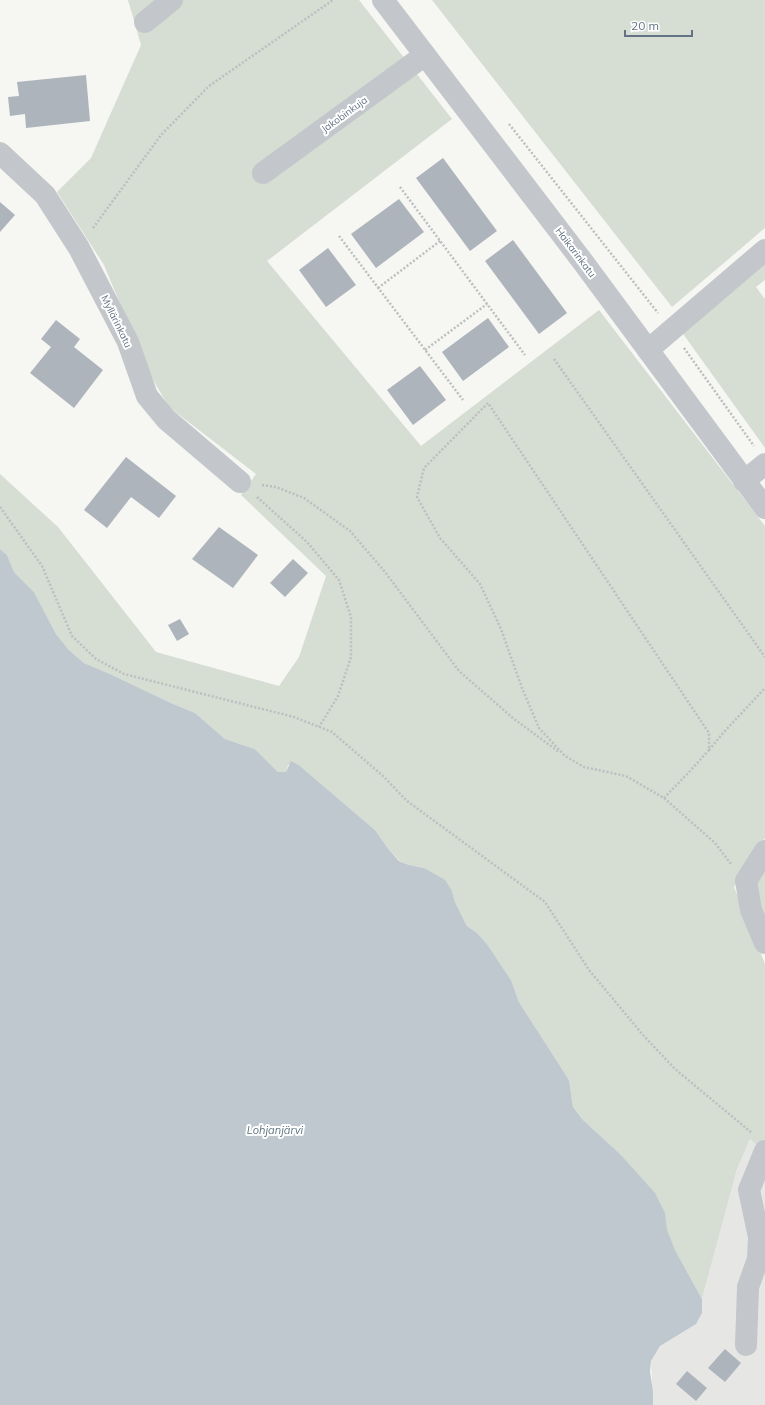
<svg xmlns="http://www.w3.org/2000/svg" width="765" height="1405" font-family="Mulish,sans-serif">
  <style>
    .built { fill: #e6e7e5 }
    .green { fill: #d6ddd3 }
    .water { fill: #bec8ce }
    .building { fill: #adb4bb }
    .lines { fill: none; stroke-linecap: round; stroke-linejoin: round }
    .path { stroke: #bcbfc1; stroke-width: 2.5; stroke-dasharray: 2 2; stroke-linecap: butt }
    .minor { stroke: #c3c6ca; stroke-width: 22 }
    .labels { text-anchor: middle; stroke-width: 4; stroke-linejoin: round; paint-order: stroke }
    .street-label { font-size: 10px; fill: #637384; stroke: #fff }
    .water-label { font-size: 11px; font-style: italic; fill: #5f7581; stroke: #fff }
  </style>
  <rect width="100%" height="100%" fill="#f6f6f2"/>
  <path class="built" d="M750 1139 765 1153V1405H653L651 1361 660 1346 702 1313V1299L737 1169Z"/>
  <g class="green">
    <path d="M128 0H359L452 119 267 261 421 446 599 310 765 526V838L734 887 765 964V1153L750 1139 737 1169 702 1299 675 1250 666 1230 665 1213 620 1154 583 1120 573 1107 569 1080 519 1002 511 980 487 944 477 933 467 926 455 902 452 891 424 868 409 865 400 861 389 850 375 830 300 766 288 765 286 773 278 772 255 749 225 739 195 713 171 703 110 674 84 663 69 650 56 634 34 592 14 572 7 555 0 549V474L58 527 156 652 279 686 299 657 326 576 241 495 256 474 169 407 149 373 104 265 57 192 91 158 141 45Z"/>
    <path d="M432 0H765V228L672 307Z"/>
    <path d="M765 260V280L756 287 765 299V448L681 331Z"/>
    <path d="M765 865V917C756 896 751 885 765 865Z"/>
  </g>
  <path class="water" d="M0 549 7 555 14 572 34 592 56 634 69 650 84 663 110 674 171 703 195 713 225 739 255 749 278 772H286L291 761 300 766 375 830 389 850 399 861 409 865 424 868 445 880 452 891 455 902 467 926 477 933 487 944 511 980 519 1002 569 1080 573 1107 583 1120 620 1154 655 1193 665 1213 667 1230 675 1250 702 1299V1313L696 1324 660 1346 651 1361 650 1372 653 1391V1405H0Z"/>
  <g class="building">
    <path d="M86 75 90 121 26 128 25 114 10 116 8 97 19 96 17 82Z"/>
    <path d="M443 158 497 231 470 251 416 178Z"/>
    <path d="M399 199 424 232 376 268 351 234Z"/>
    <path d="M0 202 15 215 0 232Z"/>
    <path d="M513 240 567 313 539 334 485 261Z"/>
    <path d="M328 248 356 285 326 307 299 270Z"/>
    <path d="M488 318 509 347 463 381 442 352Z"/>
    <path d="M56 320 80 339 74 347 103 370 74 408 30 373 51 347 41 339Z"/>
    <path d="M420 366 446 400 413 425 387 390Z"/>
    <path d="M126 457 176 496 159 518 131 497 107 528 84 510Z"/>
    <path d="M219 527 258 555 233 588 192 559Z"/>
    <path d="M293 559 308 573 285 597 270 583Z"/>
    <path d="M180 619 189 634 177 641 168 625Z"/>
    <path d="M725 1349 741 1363 725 1382 708 1368Z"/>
    <path d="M687 1371 707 1388 696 1401 676 1384Z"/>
  </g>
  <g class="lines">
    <g class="path">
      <path d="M509 124 658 313"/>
      <path d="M400 187 525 355"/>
      <path d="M93 228 161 135 209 86 333 0"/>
      <path d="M339 236 463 400"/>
      <path d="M378 288 440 241"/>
      <path d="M684 348 754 446"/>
      <path d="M425 350 487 304"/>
      <path d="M554 359 765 657"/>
      <path d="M262 485 276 487 304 498 350 531 385 572 459 671 514 719 559 752"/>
      <path d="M257 497 307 542 339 580 351 617V657L338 696 319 727"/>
      <path d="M0 507 42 566 72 636 96 659 124 674 294 717 332 732 383 776 407 801 545 902 589 970 643 1035 675 1069 752 1133"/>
      <path d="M709 750 724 732 765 688"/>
      <path d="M664 798 690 771 709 750V733L488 403 424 468 417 497 440 538 480 584 501 629 522 688 539 728 565 756 584 767 626 776 664 798 715 843 731 864"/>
    </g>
    <g class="minor">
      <path d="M383 0 583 262 765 508"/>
      <path d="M145 22 172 0"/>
      <path d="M0 153 45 195 79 248 128 342 147 396 166 419 240 482"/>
      <path d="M263 173 425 55"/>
      <path d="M648 350 765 250"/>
      <path d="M744 481 765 464"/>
      <path d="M765 851 746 881 751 910 765 943"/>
      <path d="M746 1345 748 1287 758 1259 759 1237 749 1190 765 1151"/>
    </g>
  </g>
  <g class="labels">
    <g class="street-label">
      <text transform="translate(344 114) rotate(-36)" y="4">Jakobinkuja</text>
      <text transform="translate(576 252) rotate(53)" y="4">Haikarinkatu</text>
      <text transform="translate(117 321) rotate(64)" y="4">Myllärinkatu</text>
    </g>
    <g class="water-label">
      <text x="275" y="1134">Lohjanjärvi</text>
    </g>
  </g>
  <path d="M625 30v6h67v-6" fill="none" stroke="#637384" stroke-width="2"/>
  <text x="631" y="30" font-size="12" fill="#637384" stroke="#ffffff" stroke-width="3" paint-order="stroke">20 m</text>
</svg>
